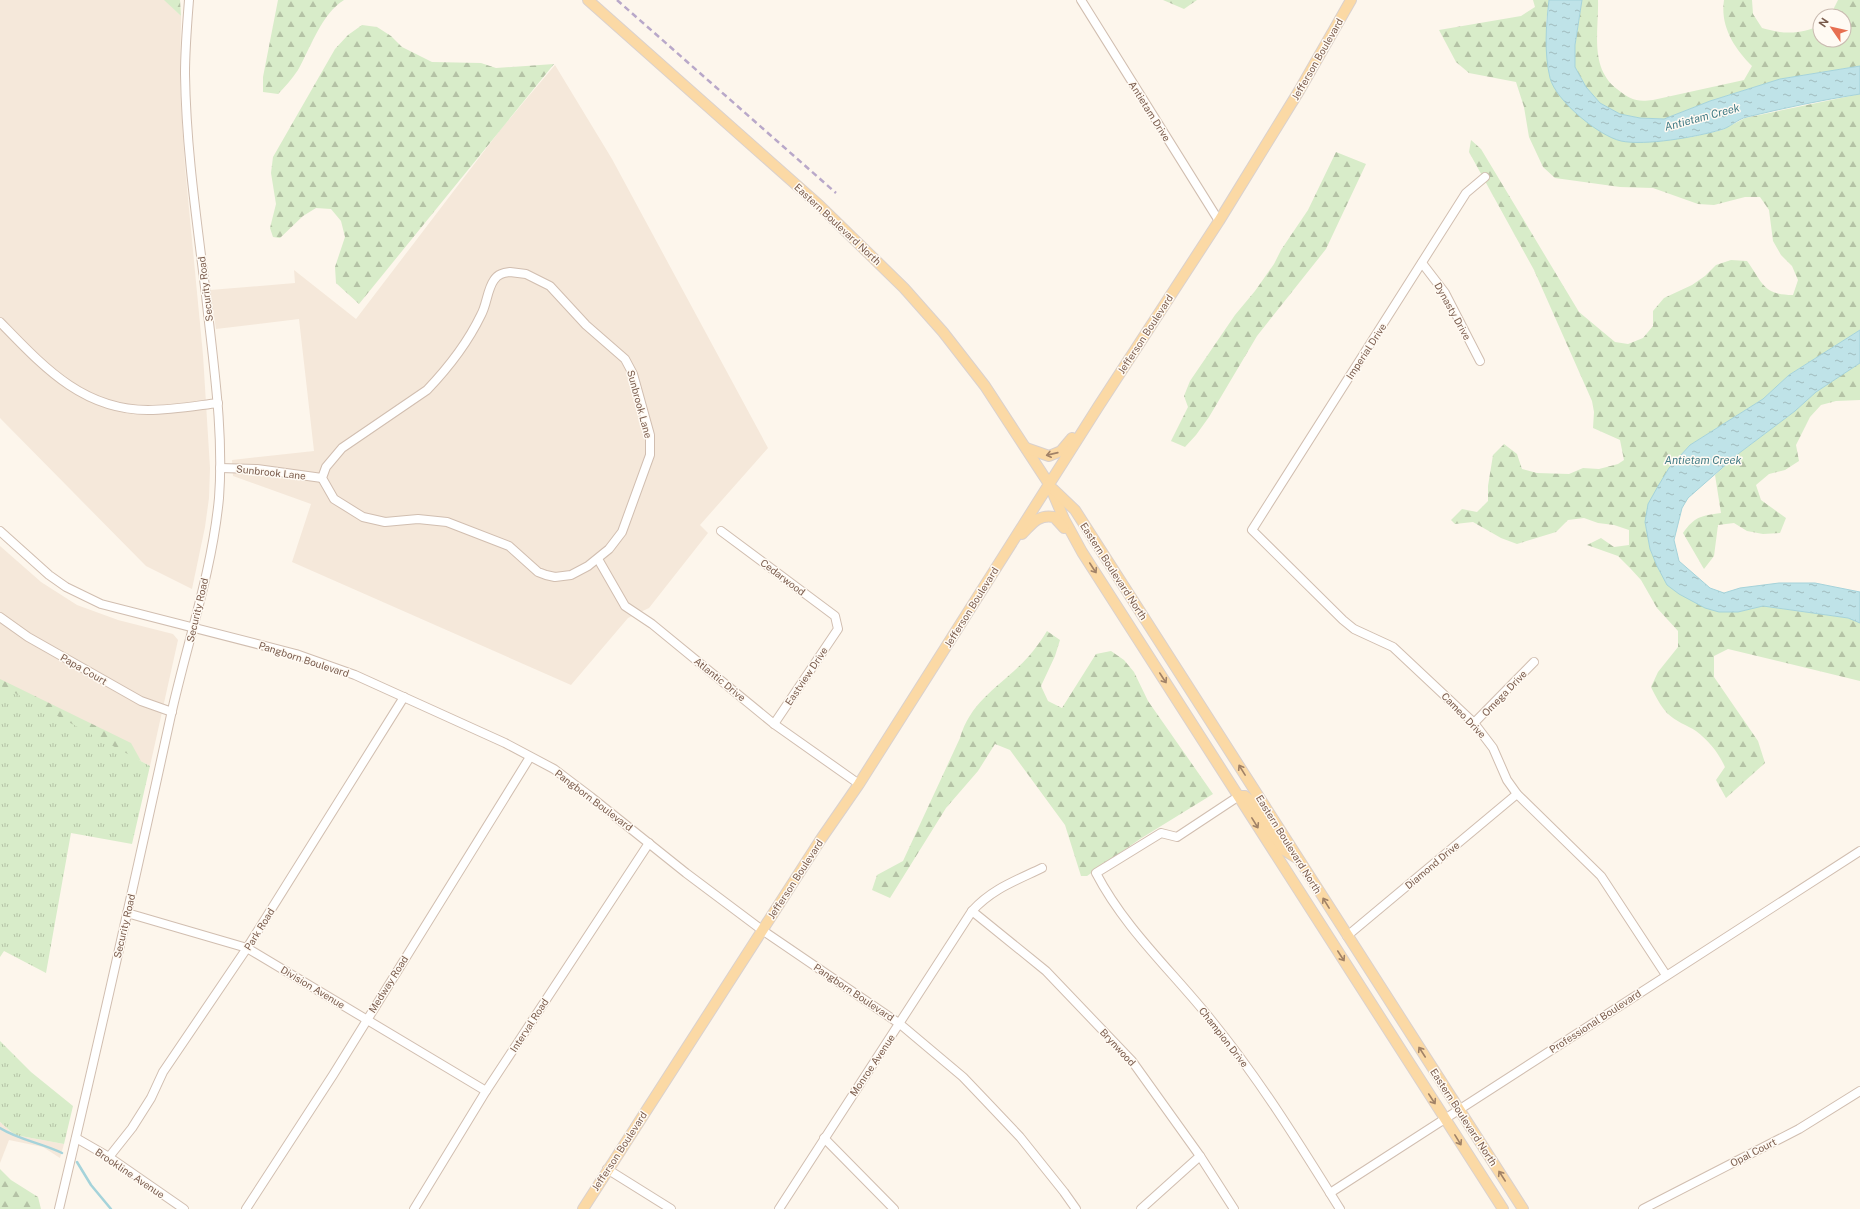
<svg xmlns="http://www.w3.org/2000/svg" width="1860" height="1209" font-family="'Public Sans',sans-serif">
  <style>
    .residential { fill: #f5e8da }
    .forest { fill: url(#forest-firs) }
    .park { fill: url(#park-tufts) }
    .water { fill: url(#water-ripples); stroke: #a5d3da }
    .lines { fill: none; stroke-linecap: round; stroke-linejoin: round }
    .stream { stroke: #a5d3da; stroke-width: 2.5 }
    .minor-casing { stroke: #d1beb0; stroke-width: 10 }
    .major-casing { stroke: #dad1cd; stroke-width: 12 }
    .minor { stroke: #fff; stroke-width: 8 }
    .major { stroke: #fbd9a5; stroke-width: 10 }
    .rail { stroke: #b9a8c9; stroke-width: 2.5; stroke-dasharray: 6 4; stroke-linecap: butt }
    .oneway { stroke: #a18267 }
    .labels { text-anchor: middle; stroke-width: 3; stroke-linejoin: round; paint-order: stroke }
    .street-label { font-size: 10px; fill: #7a5c4d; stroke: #fffaf3 }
    .water-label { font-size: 11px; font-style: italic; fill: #437c86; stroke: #fffaf3 }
  </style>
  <defs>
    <pattern id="forest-firs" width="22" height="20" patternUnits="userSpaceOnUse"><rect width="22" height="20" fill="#d8ecc9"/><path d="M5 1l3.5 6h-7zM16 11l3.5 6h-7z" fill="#b4c2a5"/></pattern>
    <pattern id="park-tufts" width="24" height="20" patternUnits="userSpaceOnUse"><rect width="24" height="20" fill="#d8ecc9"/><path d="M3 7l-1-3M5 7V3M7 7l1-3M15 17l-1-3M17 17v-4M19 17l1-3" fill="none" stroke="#b4c2a5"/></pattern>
    <pattern id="water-ripples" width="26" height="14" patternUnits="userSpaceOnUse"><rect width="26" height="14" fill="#bfe3e8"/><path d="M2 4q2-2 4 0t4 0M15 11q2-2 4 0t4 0" fill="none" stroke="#a0bbbe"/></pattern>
  </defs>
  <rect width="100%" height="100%" fill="#fdf6ec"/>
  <g class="residential">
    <path d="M0 0H165L181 16 180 90 185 167 203 355 210 468 209 498 205 527 192 589 146 566 0 418Z"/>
    <path d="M555 65 612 159 768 448 700 525 708 533 649 608 628 618 571 685 292 562 311 504 233 476 232 460 314 451 299 319 216 329 210 290 295 283 294 270 356 319 501 129Z"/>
    <path d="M0 546 41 582 77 605 118 620 173 634 178 640 150 766 0 685Z"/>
    <path d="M0 1122 15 1135 64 1144 60 1158 43 1147 9 1140 0 1163Z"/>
  </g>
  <g class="forest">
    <path d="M164 0H180L181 16Z"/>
    <path d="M278 0H344C322 13 310 49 298 70 292 79 285 87 278 94L263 92V77Z"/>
    <path d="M1163 0H1197L1184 9Z"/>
    <path d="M1533 0H1549L1546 22 1547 51 1550 79 1560 96 1646 142 1692 137 1722 130 1745 118 1860 94V330L1789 375 1763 399 1690 445 1669 468 1648 505 1645 522 1650 549 1657 566 1738 612 1763 606 1848 618 1860 623V681L1728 649 1714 656V677L1758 741 1765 763 1726 798 1716 780 1725 767C1718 752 1709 741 1696 731 1687 725 1676 722 1667 713 1660 705 1656 697 1651 687L1658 672 1678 647V631L1657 608 1641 580 1630 568 1618 556 1587 545 1601 538 1614 547 1629 545V530L1614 525 1598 523 1584 518 1568 520 1556 532 1517 544 1501 538 1473 522 1455 524 1451 520 1462 509 1477 512 1488 501V486L1493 455 1504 444 1517 454 1522 469 1537 473 1569 474 1583 468 1599 469 1618 464 1624 460 1620 440 1593 428 1594 412 1592 401 1534 270 1469 152 1471 140 1481 149 1579 312 1615 342 1628 344 1643 338 1653 326V311L1664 298 1692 285 1705 276 1716 265 1731 260 1747 261C1763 283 1763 295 1793 295L1798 280 1792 266 1781 255 1773 241 1769 210 1760 197H1745L1714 205 1698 204 1653 188 1620 187 1555 178 1543 167 1529 137 1524 107 1516 82 1469 73 1456 62 1439 30 1521 16 1535 7Z"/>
    <path d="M1582 0H1598C1599 31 1589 67 1617 89 1631 100 1636 102 1653 100L1744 80 1752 66C1734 48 1720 26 1724 0H1752L1753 14 1762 28C1782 34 1801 35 1820 25V40H1844V16H1830L1838 0H1860V66L1780 79 1710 101 1664 119 1640 118 1620 114 1600 103 1586 87 1575 67V45Z"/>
    <path d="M362 25 377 27 391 36 402 47 432 62 481 63 496 68 554 64 359 304 336 283 335 267 345 237 341 221 331 209 316 208 303 216 280 238 273 237 270 228 276 204 271 173 273 157 335 49 348 35Z"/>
    <path d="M1336 152 1366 164 1326 249 1257 336 1209 417 1196 435 1185 447 1171 441 1188 407 1184 396 1190 381 1235 315 1255 291 1274 264 1281 250 1308 210Z"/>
    <path d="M1860 363V400L1836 401 1821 405 1810 417 1796 445 1799 461 1785 470 1769 474 1756 485 1761 500 1786 518 1780 533 1763 534 1747 531 1734 523 1718 525 1714 556 1704 569 1683 533C1695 516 1701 516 1721 513L1715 475 1738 454 1795 411 1816 392Z"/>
    <path d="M1047 631 1060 640 1055 656 1041 686 1048 701 1062 708 1096 654 1111 651 1124 660 1134 672 1148 701 1213 794 1140 839 1087 876H1081L1065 825 1010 750 995 744 978 771 946 808 890 898 872 890 877 875 903 861 960 738C971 699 1004 684 1029 656 1036 648 1042 639 1047 631Z"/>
    <path d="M0 679 131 743 141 761 0 712Z"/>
    <path d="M0 1169 11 1180 38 1197 41 1209H0Z"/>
  </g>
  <g class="park">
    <path d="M0 685 150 766 132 844 71 833 46 973 4 951 0 957Z"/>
    <path d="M0 1041 31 1072 73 1106 64 1144 15 1135 0 1122Z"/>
  </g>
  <g class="water">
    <path d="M1549 0H1582L1575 45V67L1586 87 1600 103 1620 114 1640 118 1664 119 1710 101 1780 79 1860 66V94C1822 100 1784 108 1747 117 1737 119 1730 128 1720 130 1696 137 1645 146 1621 141 1599 136 1556 101 1550 78 1544 53 1546 25 1549 0Z"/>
    <path d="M1860 330V363L1816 392 1795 411 1738 454 1688 498 1682 508 1674 540 1679 561 1710 588 1724 593 1740 588 1779 583H1815L1860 592V623L1848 618 1763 606 1738 612H1719L1705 608 1679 594 1667 585 1657 566 1650 549 1645 522 1648 504 1657 488 1669 468 1690 445 1763 399 1789 375Z"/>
  </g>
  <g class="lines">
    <g class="stream">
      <path d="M0 1128C19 1140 42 1143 62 1153"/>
      <path d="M77 1162 91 1185 111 1209"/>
    </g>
    <defs>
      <g id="minor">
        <path d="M1081 0 1219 221"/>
        <path d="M1485 177 1466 193 1252 530 1343 620 1354 629 1393 647 1474 723 1493 748 1507 780 1517 794 1601 876 1666 975"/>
        <path d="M1422 263 1445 293 1480 361"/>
        <path d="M510 272 526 274 550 286 586 325 625 359 633 374 650 435V455L622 532 609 549 588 566 571 575 555 577 546 575 538 572 509 546 447 522 418 519 385 522 363 517 334 499 322 478 326 467 342 448 427 390C448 368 468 342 481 315 487 304 487 290 494 280 498 274 503 273 510 272Z"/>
        <path d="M0 322C43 366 82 410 148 410 171 410 194 406 218 403"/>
        <path d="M220 468 257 469 322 478"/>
        <path d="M0 531 49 575 66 587 101 604 296 654 355 675 505 743 554 769 591 797 686 873 762 930 900 1024 963 1077 984 1099 1020 1137 1064 1192 1076 1209"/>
        <path d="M721 531 835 616 838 629 774 724"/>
        <path d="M598 559 625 606 652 624 774 724 859 784"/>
        <path d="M0 617 28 637 141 701 172 712"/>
        <path d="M1474 723 1534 662"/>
        <path d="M1239 796 1177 837 1161 833 1096 873C1125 929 1173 972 1212 1021 1260 1080 1300 1145 1340 1209"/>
        <path d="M972 911 1046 971 1132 1061 1200 1156 1234 1209"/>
        <path d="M127 913 247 948 486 1091"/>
        <path d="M1347 936 1517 794"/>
        <path d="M76 1138 109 1157 184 1209"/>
        <path d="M824 1138 894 1209"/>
        <path d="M109 1157 132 1128 151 1098 163 1072 247 948 404 697"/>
        <path d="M607 1169 671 1209"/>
        <path d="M1330 1193 1860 851"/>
        <path d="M59 1209C98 1045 135 880 171 715 187 643 212 572 219 498 224 431 213 362 206 295 197 222 186 148 185 74 185 49 187 25 189 0"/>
        <path d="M246 1209 333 1075 530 757"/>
        <path d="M414 1209 486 1091 649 843"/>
        <path d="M779 1209 972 911C992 889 1015 881 1042 868"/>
        <path d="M1141 1209 1200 1156"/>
        <path d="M1643 1209 1799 1129 1860 1091"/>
      </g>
      <g id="major">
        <path d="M588 0 819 205 904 288 943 332 985 386 1049 484 1064 519 1082 552 1503 1209"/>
        <path d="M1026 448 1049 456 1061 451 1072 438"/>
        <path d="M1053 489 1075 510 1523 1209"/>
        <path d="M1022 534C1032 524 1038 514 1054 517L1064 528"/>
        <path d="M1239 796H1245L1251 801 1284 850 1295 857"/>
        <path d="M583 1209 821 839 859 784 1098 407 1219 221 1299 91 1351 0"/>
      </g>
    </defs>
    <use href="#minor" class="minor-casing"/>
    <use href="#major" class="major-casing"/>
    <use href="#minor" class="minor"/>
    <use href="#major" class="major"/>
    <path class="rail" d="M617 0 836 193"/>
  </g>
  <defs><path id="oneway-shaft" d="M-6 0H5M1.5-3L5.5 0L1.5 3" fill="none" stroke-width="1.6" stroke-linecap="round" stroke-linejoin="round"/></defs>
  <g class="oneway">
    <use href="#oneway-shaft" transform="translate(1052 454) rotate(167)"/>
    <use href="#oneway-shaft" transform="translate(1093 568) rotate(57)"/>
    <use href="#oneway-shaft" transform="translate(1163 678) rotate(57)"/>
    <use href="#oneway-shaft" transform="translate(1242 770) rotate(-122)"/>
    <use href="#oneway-shaft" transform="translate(1255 823) rotate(58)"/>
    <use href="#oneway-shaft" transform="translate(1326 903) rotate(-122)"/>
    <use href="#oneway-shaft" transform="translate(1341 956) rotate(57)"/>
    <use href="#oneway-shaft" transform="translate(1422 1052) rotate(-123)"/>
    <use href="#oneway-shaft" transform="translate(1432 1099) rotate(57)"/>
    <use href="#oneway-shaft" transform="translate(1458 1140) rotate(58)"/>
    <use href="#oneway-shaft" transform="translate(1502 1176) rotate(-123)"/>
  </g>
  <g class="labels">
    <g class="street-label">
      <text transform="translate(1317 59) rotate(-60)" y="4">Jefferson Boulevard</text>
      <text transform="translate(1150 111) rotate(58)" y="4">Antietam Drive</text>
      <text transform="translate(838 224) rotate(43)" y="4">Eastern Boulevard North</text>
      <text transform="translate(205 289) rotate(-97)" y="4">Security Road</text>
      <text transform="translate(1453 311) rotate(61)" y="4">Dynasty Drive</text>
      <text transform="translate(1145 334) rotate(-57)" y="4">Jefferson Boulevard</text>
      <text transform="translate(1366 351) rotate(-57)" y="4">Imperial Drive</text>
      <text transform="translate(640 404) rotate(75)" y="4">Sunbrook Lane</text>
      <text transform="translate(271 472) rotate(6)" y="4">Sunbrook Lane</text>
      <text transform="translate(1114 571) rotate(57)" y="4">Eastern Boulevard North</text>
      <text transform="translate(783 577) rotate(37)" y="4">Cedarwood</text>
      <text transform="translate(971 607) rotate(-58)" y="4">Jefferson Boulevard</text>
      <text transform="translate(197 610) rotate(-77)" y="4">Security Road</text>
      <text transform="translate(304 659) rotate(18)" y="4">Pangborn Boulevard</text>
      <text transform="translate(84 669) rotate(30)" y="4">Papa Court</text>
      <text transform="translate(806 676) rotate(-56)" y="4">Eastview Drive</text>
      <text transform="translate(720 679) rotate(39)" y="4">Atlantic Drive</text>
      <text transform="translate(1504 693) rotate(-46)" y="4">Omega Drive</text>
      <text transform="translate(1464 715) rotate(46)" y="4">Cameo Drive</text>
      <text transform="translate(594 800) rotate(37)" y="4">Pangborn Boulevard</text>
      <text transform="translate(1289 844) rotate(58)" y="4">Eastern Boulevard North</text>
      <text transform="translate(1432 865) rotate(-40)" y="4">Diamond Drive</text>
      <text transform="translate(795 879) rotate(-57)" y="4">Jefferson Boulevard</text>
      <text transform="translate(124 926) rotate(-77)" y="4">Security Road</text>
      <text transform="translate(259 929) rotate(-58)" y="4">Park Road</text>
      <text transform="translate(388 984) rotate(-58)" y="4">Medway Road</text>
      <text transform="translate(313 987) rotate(31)" y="4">Division Avenue</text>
      <text transform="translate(854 992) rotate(34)" y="4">Pangborn Boulevard</text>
      <text transform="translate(1595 1021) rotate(-33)" y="4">Professional Boulevard</text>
      <text transform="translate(529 1025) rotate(-57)" y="4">Interval Road</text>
      <text transform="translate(1224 1037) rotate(52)" y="4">Champion Drive</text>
      <text transform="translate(1118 1047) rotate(47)" y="4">Brynwood</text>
      <text transform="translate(872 1065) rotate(-56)" y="4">Monroe Avenue</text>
      <text transform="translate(1464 1117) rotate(57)" y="4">Eastern Boulevard North</text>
      <text transform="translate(619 1151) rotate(-57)" y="4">Jefferson Boulevard</text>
      <text transform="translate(1753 1152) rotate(-27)" y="4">Opal Court</text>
      <text transform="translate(130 1173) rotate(34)" y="4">Brookline Avenue</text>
    </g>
    <g class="water-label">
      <text transform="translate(1702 117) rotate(-15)" y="4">Antietam Creek</text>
      <text x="1703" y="464">Antietam Creek</text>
    </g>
  </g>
  <g transform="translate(1832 28) rotate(304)"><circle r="19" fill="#fffaf3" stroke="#cabbb1"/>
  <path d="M0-3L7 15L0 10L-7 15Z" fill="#e76f51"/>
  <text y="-6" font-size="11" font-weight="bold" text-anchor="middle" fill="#7a5c4d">N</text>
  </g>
</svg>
